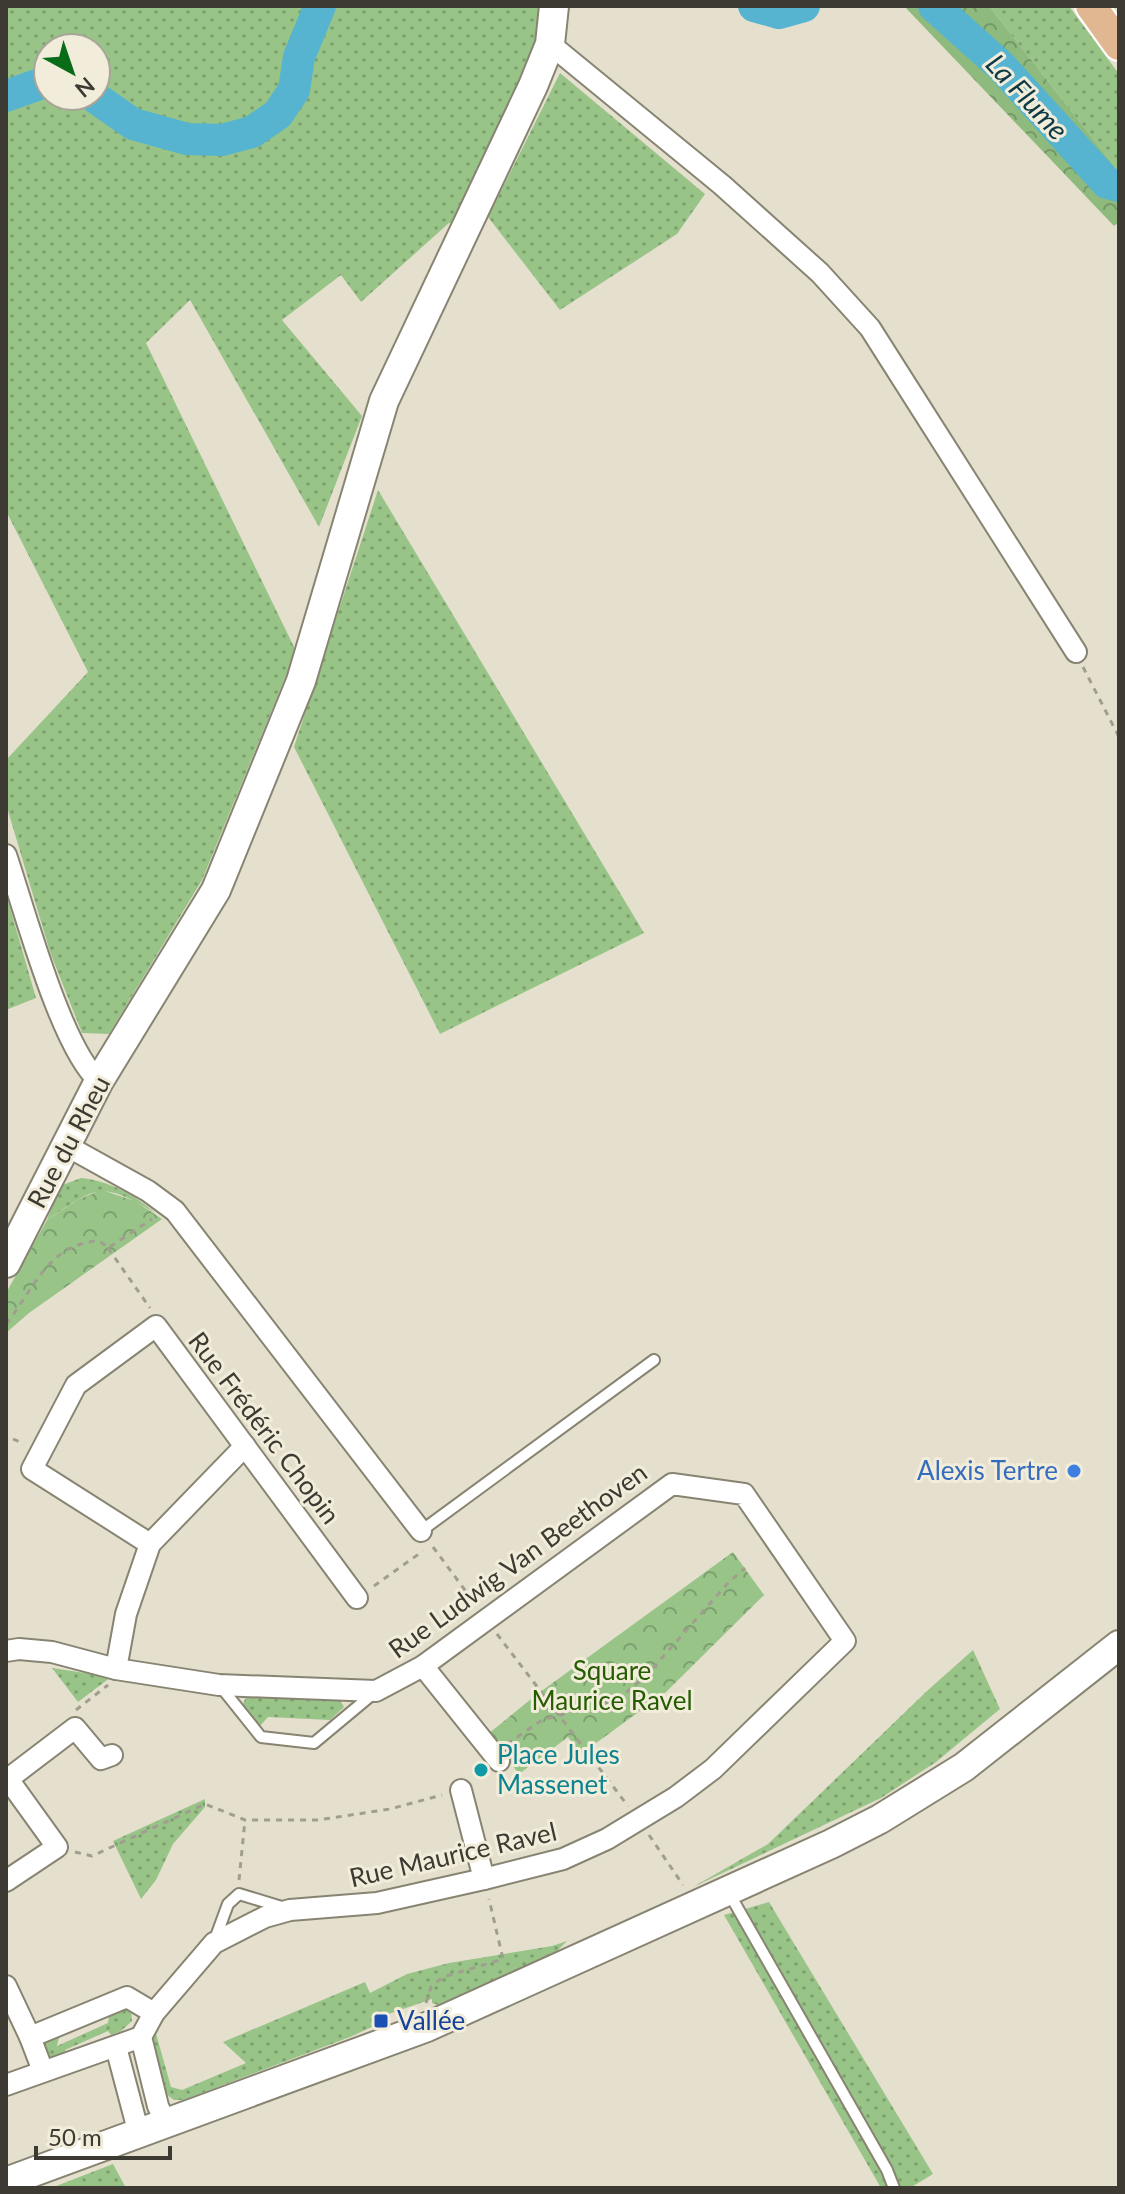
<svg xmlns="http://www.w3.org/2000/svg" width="1125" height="2194" font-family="Lato,sans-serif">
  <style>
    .grass { fill: url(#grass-dots); fill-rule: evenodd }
    .forest { fill: url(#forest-crowns) }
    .park { fill: url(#park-crowns) }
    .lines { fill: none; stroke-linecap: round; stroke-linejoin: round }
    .river { stroke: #56b4d0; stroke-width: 32 }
    .lane-casing { stroke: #888472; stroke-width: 14 }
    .street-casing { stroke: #888472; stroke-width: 24 }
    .secondary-casing { stroke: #888472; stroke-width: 32 }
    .primary-casing { stroke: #fff; stroke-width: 34 }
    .path { stroke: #a29e8f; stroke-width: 3; stroke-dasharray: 6 6; stroke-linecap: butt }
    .lane { stroke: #fff; stroke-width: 10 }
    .street { stroke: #fff; stroke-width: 20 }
    .secondary { stroke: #fff; stroke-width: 28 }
    .primary { stroke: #e1b791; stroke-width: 30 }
    .shop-dot { fill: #3f7fe0; stroke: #f2edda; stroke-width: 3 }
    .culture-dot { fill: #0f9aa8; stroke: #f2edda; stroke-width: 3 }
    .transit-dot { fill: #1a4fb4; stroke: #f2edda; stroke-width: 3 }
    .labels { text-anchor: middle; stroke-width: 6; stroke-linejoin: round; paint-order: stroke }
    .street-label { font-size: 26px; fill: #3c3a32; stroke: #f2edda }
    .shop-label { font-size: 26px; fill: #366cbe; stroke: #f2edda; text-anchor: end }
    .park-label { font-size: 26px; fill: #265c02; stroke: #f2edda }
    .culture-label { font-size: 26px; fill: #0d838f; stroke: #f2edda; text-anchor: start }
    .transit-label { font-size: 26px; fill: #164399; stroke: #f2edda; text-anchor: start }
    .water-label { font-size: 28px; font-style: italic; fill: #0d3945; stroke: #f2edda }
  </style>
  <defs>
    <pattern id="grass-dots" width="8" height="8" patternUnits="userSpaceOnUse" patternTransform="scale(2)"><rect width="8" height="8" fill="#98c488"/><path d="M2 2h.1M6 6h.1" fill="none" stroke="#7da070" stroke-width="1.8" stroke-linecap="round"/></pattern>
    <pattern id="forest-crowns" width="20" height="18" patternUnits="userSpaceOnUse" patternTransform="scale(2)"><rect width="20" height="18" fill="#8eba7d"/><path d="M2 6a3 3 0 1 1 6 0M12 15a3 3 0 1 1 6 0" fill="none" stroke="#759867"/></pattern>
    <pattern id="park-crowns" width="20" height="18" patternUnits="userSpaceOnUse" patternTransform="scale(2)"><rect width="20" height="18" fill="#98c488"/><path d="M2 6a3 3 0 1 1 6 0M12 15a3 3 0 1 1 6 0" fill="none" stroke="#7da070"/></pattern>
  </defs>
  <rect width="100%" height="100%" fill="#e5e0cd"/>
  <g class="grass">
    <path d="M6 6H544L541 34 457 225 449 223 361 302 341 275 282 320 362 416 319 527 190 300 146 343 296 651 202 880 109 1034 82 1033 50 952 6 804V760L88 672 6 511ZM48 48H96V96H48Z"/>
    <path d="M989 6H1069L1119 74V172Z"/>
    <path d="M560 73 705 194 677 234 560 310 488 217Z"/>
    <path d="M378 490 644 933 440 1034 294 747Z"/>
    <path d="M6 894 36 998 6 1010Z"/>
    <path d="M81 1178C107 1180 137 1196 155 1213 102 1181 97 1186 47 1220L60 1186Z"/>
    <path d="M973 1650 1000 1709 936 1762 881 1798 693 1887 768 1844 927 1691Z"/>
    <path d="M52 1668 111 1677 78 1702Z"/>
    <path d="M253 1693 340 1700 344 1707 330 1720 268 1717 260 1726 256 1725 242 1706 246 1697Z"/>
    <path d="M205 1799V1807L173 1844 156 1880 141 1899 113 1841Z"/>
    <path d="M769 1902 933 2174 910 2188H881L724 1915Z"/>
    <path d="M567 1941 552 1956 438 2005 432 2003V1999L377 2018 374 2026 350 2037 183 2100H174L163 2092 152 2034 155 2030 171 2087 182 2090 246 2063 223 2042 365 1982 370 1993 407 1974 449 1963 552 1946Z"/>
    <path d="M119 2006 131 2010 132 2021 121 2031 111 2035 108 2031 65 2050 66 2056 53 2061 49 2058 43 2048 46 2039 60 2033 57 2046 108 2023 110 2009Z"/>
    <path d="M113 2164 126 2188H51Z"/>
  </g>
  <path class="forest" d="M904 6H989L1119 172V222L1114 226Z"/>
  <g class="park">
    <path d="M102 1190 135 1201 162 1219 29 1313 6 1333V1293L47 1220 79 1199Z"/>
    <path d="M733 1552 764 1595 666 1692 581 1754 568 1737 519 1774 488 1734 536 1695Z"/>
  </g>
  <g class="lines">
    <g class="river">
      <path d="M754 6 779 13 804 6"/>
      <path d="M934 6 1001 66 1107 183 1119 186"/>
      <path d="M6 96 48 81"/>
      <path d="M93 96 133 124 187 139 222 140 252 132 278 114 294 90 299 57 320 6"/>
    </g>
    <defs>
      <g id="lane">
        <path d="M421 1531 654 1360"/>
        <path d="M221 1687 261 1737 314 1743 374 1693"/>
        <path d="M729 1893 887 2170 894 2188"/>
        <path d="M214 1942 228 1904 239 1894 285 1908"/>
      </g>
      <g id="street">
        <path d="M550 44 722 185 820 273 870 328 1076 652"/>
        <path d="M6 855C24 908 61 1048 99 1081"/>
        <path d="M67 1146 148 1191 175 1211 421 1531"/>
        <path d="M150 1544 32 1469 76 1385 156 1326 357 1598"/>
        <path d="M6 1651 19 1649 52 1652 116 1669 219 1685 376 1691 423 1666 672 1484 744 1494 845 1641 713 1769 676 1797 607 1839 563 1859 484 1879 377 1903 290 1910 265 1917 214 1943 154 2013 141 2037 158 2106 166 2124"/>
        <path d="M423 1666 499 1761"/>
        <path d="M116 1669 126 1614 150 1544 245 1446"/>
        <path d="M461 1790 484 1879"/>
        <path d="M6 1881 57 1847 8 1779 75 1728 101 1759 112 1755"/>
        <path d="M6 1986 30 2037 43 2071"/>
        <path d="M30 2037 127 1997 154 2013"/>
        <path d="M116 2047 139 2134"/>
        <path d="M6 2085 141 2037"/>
      </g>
      <g id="secondary">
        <path d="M6 1263 99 1081 216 890 301 681 384 401 533 86 550 44 554 6"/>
        <path d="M6 2182 427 2027 831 1844 880 1819 964 1767 1119 1645"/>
      </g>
      <path id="primary" d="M1091 6 1119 45"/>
    </defs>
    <use href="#lane" class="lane-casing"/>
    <use href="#street" class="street-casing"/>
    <use href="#secondary" class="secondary-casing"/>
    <use href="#primary" class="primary-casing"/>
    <g class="path">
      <path d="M1083 667 1119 737"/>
      <path d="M108 1248 150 1308"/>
      <path d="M6 1324C35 1288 48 1243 100 1241L108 1248 152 1219"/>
      <path d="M13 1439 24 1444"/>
      <path d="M433 1547 476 1605"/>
      <path d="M374 1586 423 1551"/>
      <path d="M497 1634 628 1806"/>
      <path d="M76 1710 108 1685"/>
      <path d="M507 1744 542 1720 617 1700 646 1676 729 1582 745 1568"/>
      <path d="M649 1835 683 1885"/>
      <path d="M75 1852 92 1856 205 1804 245 1820H318L390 1809 442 1795"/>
      <path d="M239 1880 245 1820"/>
      <path d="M426 2003 431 1987 443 1977 503 1959 489 1899"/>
    </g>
    <use href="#lane" class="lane"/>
    <use href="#street" class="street"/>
    <use href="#secondary" class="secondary"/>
    <use href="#primary" class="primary"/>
  </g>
  <circle class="shop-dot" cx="1074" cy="1471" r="8"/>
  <circle class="culture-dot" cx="481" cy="1770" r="8"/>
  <rect class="transit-dot" x="373" y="2013" width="16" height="16" rx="4"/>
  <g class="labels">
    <g class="street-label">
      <text transform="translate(69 1142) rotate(-62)" y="9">Rue du Rheu</text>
      <text transform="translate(264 1428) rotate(53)" y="9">Rue Frédéric Chopin</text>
      <text transform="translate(518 1561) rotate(-36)" y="9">Rue Ludwig Van Beethoven</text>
      <text transform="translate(453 1855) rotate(-13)" y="9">Rue Maurice Ravel</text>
    </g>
    <g class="shop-label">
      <text x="1058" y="1480">Alexis Tertre</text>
    </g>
    <g class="park-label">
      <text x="612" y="1680">Square<tspan x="612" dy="30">Maurice Ravel</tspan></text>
    </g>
    <g class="culture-label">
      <text x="497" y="1764">Place Jules<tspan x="497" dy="30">Massenet</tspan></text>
    </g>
    <g class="transit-label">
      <text x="397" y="2030">Vallée</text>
    </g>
    <g class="water-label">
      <text transform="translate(1027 97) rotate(47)" y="10">La Flume</text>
    </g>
  </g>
  <rect width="1125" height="2194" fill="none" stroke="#3c3a32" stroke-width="16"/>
  <g transform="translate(72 72) rotate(140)"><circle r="38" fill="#f2edda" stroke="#a9a597" stroke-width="2"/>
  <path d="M0-6L14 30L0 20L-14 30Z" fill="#096c19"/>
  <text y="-12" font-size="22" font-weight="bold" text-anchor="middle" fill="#3c3a32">N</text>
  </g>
  <path d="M36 2146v12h134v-12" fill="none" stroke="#3c3a32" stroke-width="4"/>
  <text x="48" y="2146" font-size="24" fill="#3c3a32" stroke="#f2edda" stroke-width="6" paint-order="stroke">50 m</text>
</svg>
